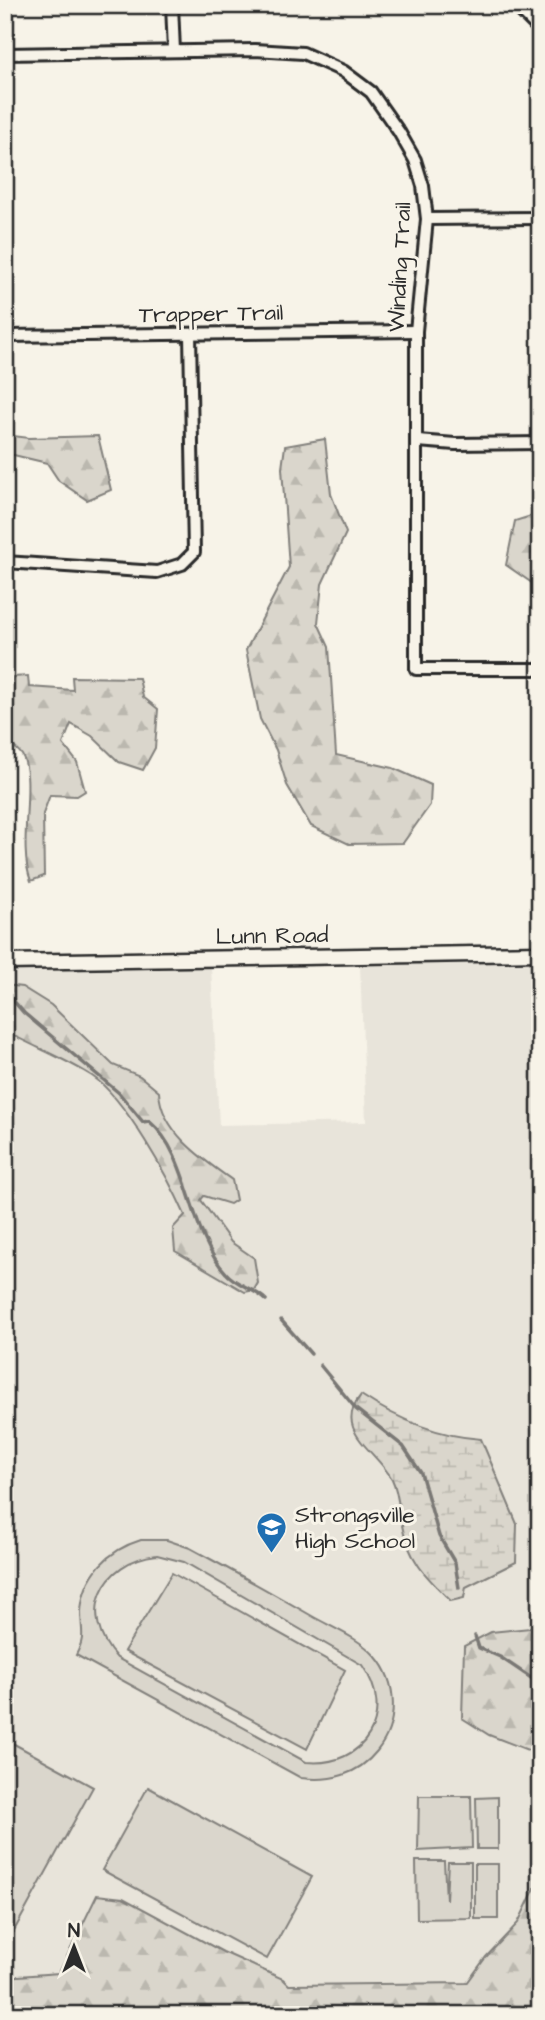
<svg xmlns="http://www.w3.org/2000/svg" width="545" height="2020" font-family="'Architects Daughter',sans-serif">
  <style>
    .built { fill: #e8e4da }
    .forest { fill: url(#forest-firs); stroke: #82807c; stroke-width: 2 }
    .wetland { fill: url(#wetland-marsh); stroke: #82807c; stroke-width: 2 }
    .pitch { fill: #dad6cc; stroke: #82807c; stroke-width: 2; fill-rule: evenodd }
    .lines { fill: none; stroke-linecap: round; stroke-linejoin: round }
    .stream { stroke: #7a7874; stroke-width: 3.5 }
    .minor-casing { stroke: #2b2b2b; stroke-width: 16 }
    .tertiary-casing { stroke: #2b2b2b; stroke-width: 19 }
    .minor { stroke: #f7f3e8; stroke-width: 10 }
    .tertiary { stroke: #f7f3e8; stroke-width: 14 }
    .labels { text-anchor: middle; stroke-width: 6; stroke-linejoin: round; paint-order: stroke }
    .street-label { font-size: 23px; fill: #2b2b2b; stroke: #f7f3e8 }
    .poi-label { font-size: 23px; fill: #2b2b2b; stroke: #f7f3e8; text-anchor: start }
  </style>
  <defs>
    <pattern id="forest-firs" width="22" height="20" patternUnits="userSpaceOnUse" patternTransform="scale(1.75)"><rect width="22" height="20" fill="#dad6cc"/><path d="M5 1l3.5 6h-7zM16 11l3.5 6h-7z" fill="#bbb8af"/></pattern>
    <pattern id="wetland-marsh" width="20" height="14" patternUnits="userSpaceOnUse" patternTransform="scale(1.75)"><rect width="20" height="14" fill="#dad6cc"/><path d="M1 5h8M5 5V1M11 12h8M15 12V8" fill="none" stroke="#bbb8af"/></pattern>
  </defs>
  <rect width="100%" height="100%" fill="#f7f3e8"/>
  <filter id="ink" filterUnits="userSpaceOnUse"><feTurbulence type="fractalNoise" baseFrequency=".0143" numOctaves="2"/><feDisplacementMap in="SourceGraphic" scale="14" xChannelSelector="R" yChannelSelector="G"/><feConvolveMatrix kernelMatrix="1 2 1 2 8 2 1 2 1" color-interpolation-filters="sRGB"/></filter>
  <g filter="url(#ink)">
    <path class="built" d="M540 963V1982L5 1989V971L211 967 219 1125 366 1122 360 964Z"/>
    <g class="forest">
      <path d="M5 435 29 438 98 436 111 490 87 500 59 481 47 463 5 453Z"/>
      <path d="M325 439 331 494 346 533 322 584 318 623 329 647 336 755 393 768 431 785 430 805 403 843 349 844 311 826 287 785 276 750 260 719 246 650 289 567 282 468 285 446Z"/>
      <path d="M540 513V583H532L506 565 515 521Z"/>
      <path d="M28 676 29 687 73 690 72 677 139 678 143 697 158 709 155 748 143 770 119 762 92 736 71 724 63 744 77 762 85 791 77 796 50 795 43 814 44 876 31 881C17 847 36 778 22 755 18 749 10 744 5 740V705L13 677Z"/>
      <path d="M5 985 22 987 51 1005 113 1065 140 1076 159 1092C161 1131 202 1159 232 1180L236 1200 230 1204 204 1196 201 1200 231 1242 254 1258 258 1283 254 1290 245 1292 175 1251 173 1228 185 1215C169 1179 125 1098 92 1076 68 1060 32 1046 5 1031Z"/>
      <path d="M540 1627V2015H5V1977L59 1973 97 1895 123 1898 223 1952 283 1979 289 1985 467 1983 486 1957 518 1923 535 1888 533 1752 489 1735 462 1718 464 1646 491 1632Z"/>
    </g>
    <path class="wetland" d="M361 1395C397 1419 438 1436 481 1439L517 1524 516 1562 466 1587 464 1598 451 1601C424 1575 408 1559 401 1521 399 1508 398 1491 392 1479 376 1450 332 1430 361 1395Z"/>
    <g class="pitch">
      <path d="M141 1540H167L190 1548C231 1570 272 1593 312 1616 333 1628 359 1638 375 1656 398 1682 399 1724 377 1751 358 1775 330 1782 301 1778L76 1655C86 1636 81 1632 81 1612 83 1575 108 1550 141 1540ZM157 1555 184 1562 362 1665C397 1714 365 1768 306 1762L117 1658C77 1615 101 1561 157 1555Z"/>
      <path d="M172 1573 345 1670 307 1749 124 1651Z"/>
      <path d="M5 1739 93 1787 5 1947Z"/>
      <path d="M148 1787 312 1877 267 1959 102 1870Z"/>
      <path d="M419 1796H471L472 1848 418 1851Z"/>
      <path d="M498 1797V1849H477L476 1798Z"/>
      <path d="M416 1861H444L446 1900 448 1862H471V1918L417 1919Z"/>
      <rect x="475" y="1864" width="23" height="55"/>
    </g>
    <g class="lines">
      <g class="stream">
        <path d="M5 991 24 1013 119 1093 143 1122 149 1121C191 1156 187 1231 226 1273 236 1285 255 1289 266 1300"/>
        <path d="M281 1320 311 1354"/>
        <path d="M320 1365 356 1409 403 1446 421 1473 439 1536 455 1563 459 1588"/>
        <path d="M475 1636 479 1648 500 1657 540 1684"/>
      </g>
      <defs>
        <g id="minor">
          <path d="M172 5 174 51"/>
          <path d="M515 5 540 30"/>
          <path d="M5 54 255 50 303 53 343 71 371 92 399 132 415 160 423 186 427 219 416 331V669H540"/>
          <path d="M427 219 540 218"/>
          <path d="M5 336 416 331"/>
          <path d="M418 441 455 444 540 443"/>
          <path d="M5 562 157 572 182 564 194 552 190 334"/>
        </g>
        <path id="tertiary" d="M5 962 540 953"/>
      </defs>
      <use href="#minor" class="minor-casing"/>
      <use href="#tertiary" class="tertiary-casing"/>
      <use href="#minor" class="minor"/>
      <use href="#tertiary" class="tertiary"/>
    </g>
  </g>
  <defs>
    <symbol id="school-pin" viewBox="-11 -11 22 30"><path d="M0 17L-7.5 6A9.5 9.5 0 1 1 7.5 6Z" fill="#1f6fb2" stroke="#f7f3e8"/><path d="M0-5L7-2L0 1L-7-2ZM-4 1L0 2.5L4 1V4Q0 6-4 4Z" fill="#fff"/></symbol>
  </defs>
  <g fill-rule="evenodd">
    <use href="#school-pin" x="254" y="1510" width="35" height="47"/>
  </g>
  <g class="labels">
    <g class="street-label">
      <text transform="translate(399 267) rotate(-87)" y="8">Winding Trail</text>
      <text transform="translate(211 313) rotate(-1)" y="8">Trapper Trail</text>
      <text transform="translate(272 935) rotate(-1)" y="8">Lunn Road</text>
    </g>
    <g class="poi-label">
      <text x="295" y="1522">Strongsville<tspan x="295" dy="26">High School</tspan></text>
    </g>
  </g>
  <rect width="545" height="2020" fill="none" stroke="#f7f3e8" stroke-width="28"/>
  <rect x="14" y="14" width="517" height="1992" fill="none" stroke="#2b2b2b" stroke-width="2.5" filter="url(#ink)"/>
  <g transform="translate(74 1947)" stroke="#f7f3e8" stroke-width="5" paint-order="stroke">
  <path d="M0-5L12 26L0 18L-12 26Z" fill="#2b2b2b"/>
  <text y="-10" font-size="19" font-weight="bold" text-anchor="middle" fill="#2b2b2b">N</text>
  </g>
</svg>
